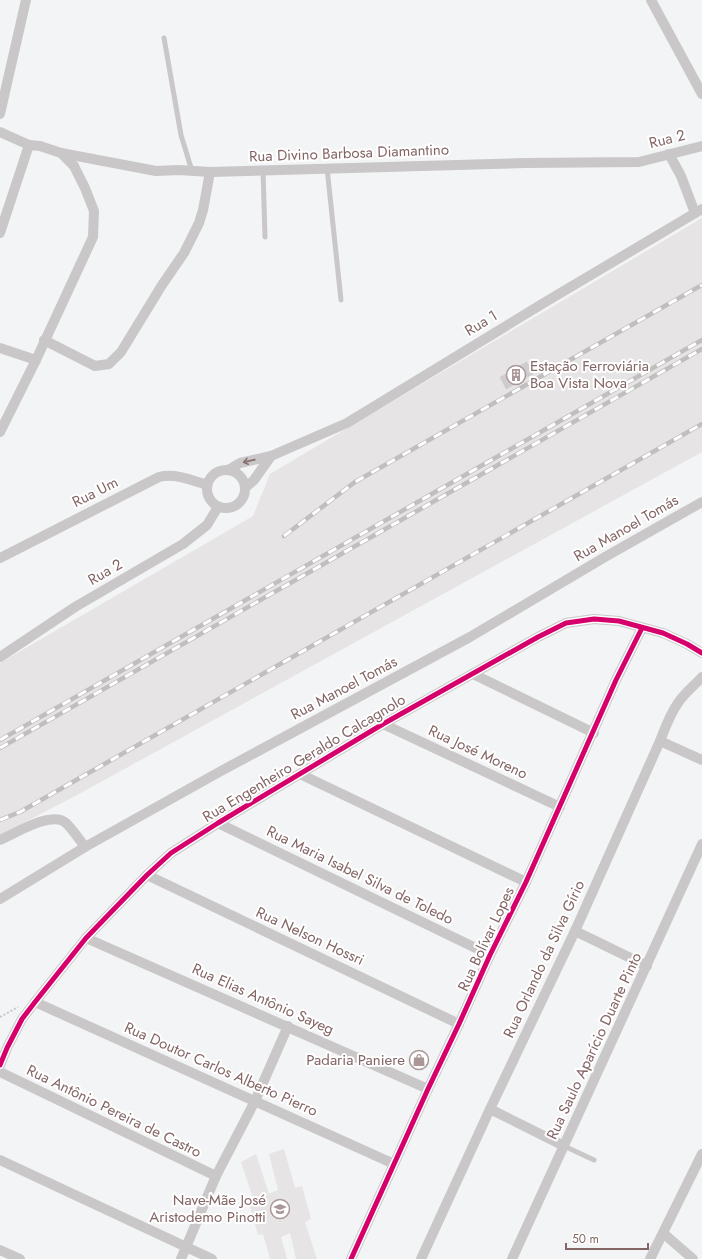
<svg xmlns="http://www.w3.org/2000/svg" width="702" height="1259" font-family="Jost,sans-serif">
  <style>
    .built { fill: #e6e4e5 }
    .building { fill: #cfcccd; stroke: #e3e4e4 }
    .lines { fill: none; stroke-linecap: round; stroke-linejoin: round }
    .path { stroke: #c7c5c5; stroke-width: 2; stroke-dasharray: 2 2; stroke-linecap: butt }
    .lane { stroke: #c9c7c7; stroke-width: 5 }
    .street { stroke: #c9c7c7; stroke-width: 10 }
    .rail-casing { stroke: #c1bebe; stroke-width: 4.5 }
    .rail { stroke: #fff; stroke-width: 3; stroke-dasharray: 9; stroke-linecap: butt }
    .cycleway-casing { stroke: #fff; stroke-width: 8 }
    .cycleway { stroke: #d6006c; stroke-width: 5 }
    .oneway { stroke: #8b6f6f }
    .labels { text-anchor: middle; stroke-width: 4; stroke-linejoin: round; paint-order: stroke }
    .street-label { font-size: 15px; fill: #846565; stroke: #fff }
    .poi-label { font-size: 15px; fill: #846565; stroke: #fff; text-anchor: end }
  </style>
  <rect width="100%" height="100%" fill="#f3f4f5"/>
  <g class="built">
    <path d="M702 218V452L77 795 0 835V663L253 516 270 474Z"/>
    <path d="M284 1149 295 1188 302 1186 311 1219 305 1222 317 1259H296L290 1233 281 1237 287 1259H270L263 1234 258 1235 248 1199 253 1198 241 1162 256 1154 269 1194 278 1190 269 1154Z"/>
  </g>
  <path class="building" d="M527 361 534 374 506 390 499 377Z"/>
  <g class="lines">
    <path class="path" d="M0 1017 18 1007"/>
    <g class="lane">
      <path d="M164 38 181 135 192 171"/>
      <path d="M327 168 341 300"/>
      <path d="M263 170 265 237"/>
      <path d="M564 1146 594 1160"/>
    </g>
    <g class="street">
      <path d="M651 0 702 94"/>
      <path d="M0 114 26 0"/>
      <path d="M0 132 29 145 40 146 61 153 74 166 85 188 94 211 93 237 36 360 0 432"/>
      <path d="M61 153 156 171 179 170 210 172 525 163 639 162 702 146"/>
      <path d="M669 154 681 176 695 213"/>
      <path d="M0 233 29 145"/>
      <path d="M44 340 95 366 109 364 121 352 162 285 184 253 199 223 203 210 210 172"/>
      <path d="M0 348 36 360"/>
      <circle cx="226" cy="489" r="19"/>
      <path d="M228 470 240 463 271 456 347 423 542 304 702 209"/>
      <path d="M246 487 254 480 271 456"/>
      <path d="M0 558 159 477C175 473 192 480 207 485"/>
      <path d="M0 657 75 607 183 544 207 525 218 507"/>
      <path d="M473 674 594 733"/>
      <path d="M383 724 560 807"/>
      <path d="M660 741 702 760"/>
      <path d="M300 774 526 882"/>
      <path d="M218 823 490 955"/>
      <path d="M0 840C14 834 52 810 66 823 73 830 79 839 85 847"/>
      <path d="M147 875 459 1024"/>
      <path d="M0 899 85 847 221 771 470 637 605 557 702 502"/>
      <path d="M575 931 647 966"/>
      <path d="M86 938 428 1089"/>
      <path d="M35 1002 394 1164"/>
      <path d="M0 1065 7 1048 22 1019 35 1002 86 938 147 875 171 853 218 823 383 724 538 637 566 623 594 619 619 621 663 633 687 644 702 653"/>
      <path d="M0 1072 216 1176"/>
      <path d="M490 1109 564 1146"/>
      <path d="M0 1160 212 1259"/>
      <path d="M663 1233 693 1259"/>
      <path d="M0 1250 20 1259"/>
      <path d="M181 1259 216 1176 255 1101 288 1026"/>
      <path d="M351 1259 428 1089 459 1024 490 955 526 882 616 680 642 628"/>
      <path d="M421 1259 490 1109 575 931 660 741C665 728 670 714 678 703 684 693 694 686 702 677"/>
      <path d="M512 1259 702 844"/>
      <path d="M650 1259 702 1154"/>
    </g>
    <defs>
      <g id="rail">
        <path d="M284 536 355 482 702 285"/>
        <path d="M0 740 702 340"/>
        <path d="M0 748 702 349"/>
        <path d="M0 820 20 812 702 424"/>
      </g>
    </defs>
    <use href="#rail" class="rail-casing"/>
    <use href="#rail" class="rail"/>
    <defs>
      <g id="cycleway">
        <path d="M0 1065 7 1048 22 1019 35 1002 86 938 147 875 171 853 218 823 383 724 538 637 566 623 594 619 619 621 663 633 687 644 702 653"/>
        <path d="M351 1259 428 1089 459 1024 490 955 526 882 616 680 642 628"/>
      </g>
    </defs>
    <use href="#cycleway" class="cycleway-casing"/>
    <use href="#cycleway" class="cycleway"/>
  </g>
  <defs><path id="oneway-shaft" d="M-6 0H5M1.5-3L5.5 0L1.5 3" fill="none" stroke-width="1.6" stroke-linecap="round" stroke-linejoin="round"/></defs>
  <use class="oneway" href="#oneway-shaft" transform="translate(249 461) rotate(167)"/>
  <defs>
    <symbol id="building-ring" viewBox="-11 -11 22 22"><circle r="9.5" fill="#fff" stroke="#ab9797" stroke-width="1.5"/><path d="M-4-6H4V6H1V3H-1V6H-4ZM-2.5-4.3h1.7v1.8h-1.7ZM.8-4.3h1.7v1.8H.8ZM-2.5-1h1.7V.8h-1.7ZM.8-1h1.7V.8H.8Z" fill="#ab9797"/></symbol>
    <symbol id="shop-ring" viewBox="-11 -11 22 22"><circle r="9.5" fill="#fff" stroke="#ab9797" stroke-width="1.5"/><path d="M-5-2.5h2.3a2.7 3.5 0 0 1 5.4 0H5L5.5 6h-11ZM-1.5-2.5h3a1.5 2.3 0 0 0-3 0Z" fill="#ab9797"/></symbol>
    <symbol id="school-ring" viewBox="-11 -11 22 22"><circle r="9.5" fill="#fff" stroke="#ab9797" stroke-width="1.5"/><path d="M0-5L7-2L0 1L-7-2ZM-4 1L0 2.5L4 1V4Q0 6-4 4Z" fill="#ab9797"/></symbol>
  </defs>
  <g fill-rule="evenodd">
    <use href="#building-ring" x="505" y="364" width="22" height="22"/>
    <use href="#shop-ring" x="408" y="1049" width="22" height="22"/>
    <use href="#school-ring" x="269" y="1198" width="22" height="22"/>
  </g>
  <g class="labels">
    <g class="street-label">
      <text transform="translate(667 139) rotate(-14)" y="5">Rua 2</text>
      <text transform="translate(349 153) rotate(-2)" y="5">Rua Divino Barbosa Diamantino</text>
      <text transform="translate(481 323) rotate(-31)" y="5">Rua 1</text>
      <text transform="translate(95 492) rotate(-27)" y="5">Rua Um</text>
      <text transform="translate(626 528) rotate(-30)" y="5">Rua Manoel Tomás</text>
      <text transform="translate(105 572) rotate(-30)" y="5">Rua 2</text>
      <text transform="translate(344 688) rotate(-28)" y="5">Rua Manoel Tomás</text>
      <text transform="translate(478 752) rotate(25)" y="5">Rua José Moreno</text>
      <text transform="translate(304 758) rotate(-31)" y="5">Rua Engenheiro Geraldo Calcagnolo</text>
      <text transform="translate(360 875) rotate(26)" y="5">Rua Maria Isabel Silva de Toledo</text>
      <text transform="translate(310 936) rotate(25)" y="5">Rua Nelson Hossri</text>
      <text transform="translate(486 939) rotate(-65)" y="5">Rua Bolívar Lopes</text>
      <text transform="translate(544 959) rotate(-65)" y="5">Rua Orlando da Silva Gírio</text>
      <text transform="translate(263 999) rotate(24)" y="5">Rua Elias Antônio Sayeg</text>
      <text transform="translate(594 1046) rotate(-65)" y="5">Rua Saulo Aparício Duarte Pinto</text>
      <text transform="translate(221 1069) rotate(24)" y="5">Rua Doutor Carlos Alberto Pierro</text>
      <text transform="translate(114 1111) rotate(26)" y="5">Rua Antônio Pereira de Castro</text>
    </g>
    <g class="poi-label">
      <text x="530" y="371" text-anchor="start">Estação Ferroviária<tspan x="530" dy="17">Boa Vista Nova</tspan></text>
      <text x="405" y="1065">Padaria Paniere</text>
      <text x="266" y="1205">Nave-Mãe José<tspan x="266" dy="17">Aristodemo Pinotti</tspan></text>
    </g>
  </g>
  <path d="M566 1243v6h82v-6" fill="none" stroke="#846565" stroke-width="2"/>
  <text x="572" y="1243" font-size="12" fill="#846565" stroke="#ffffff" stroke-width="3" paint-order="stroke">50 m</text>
</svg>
